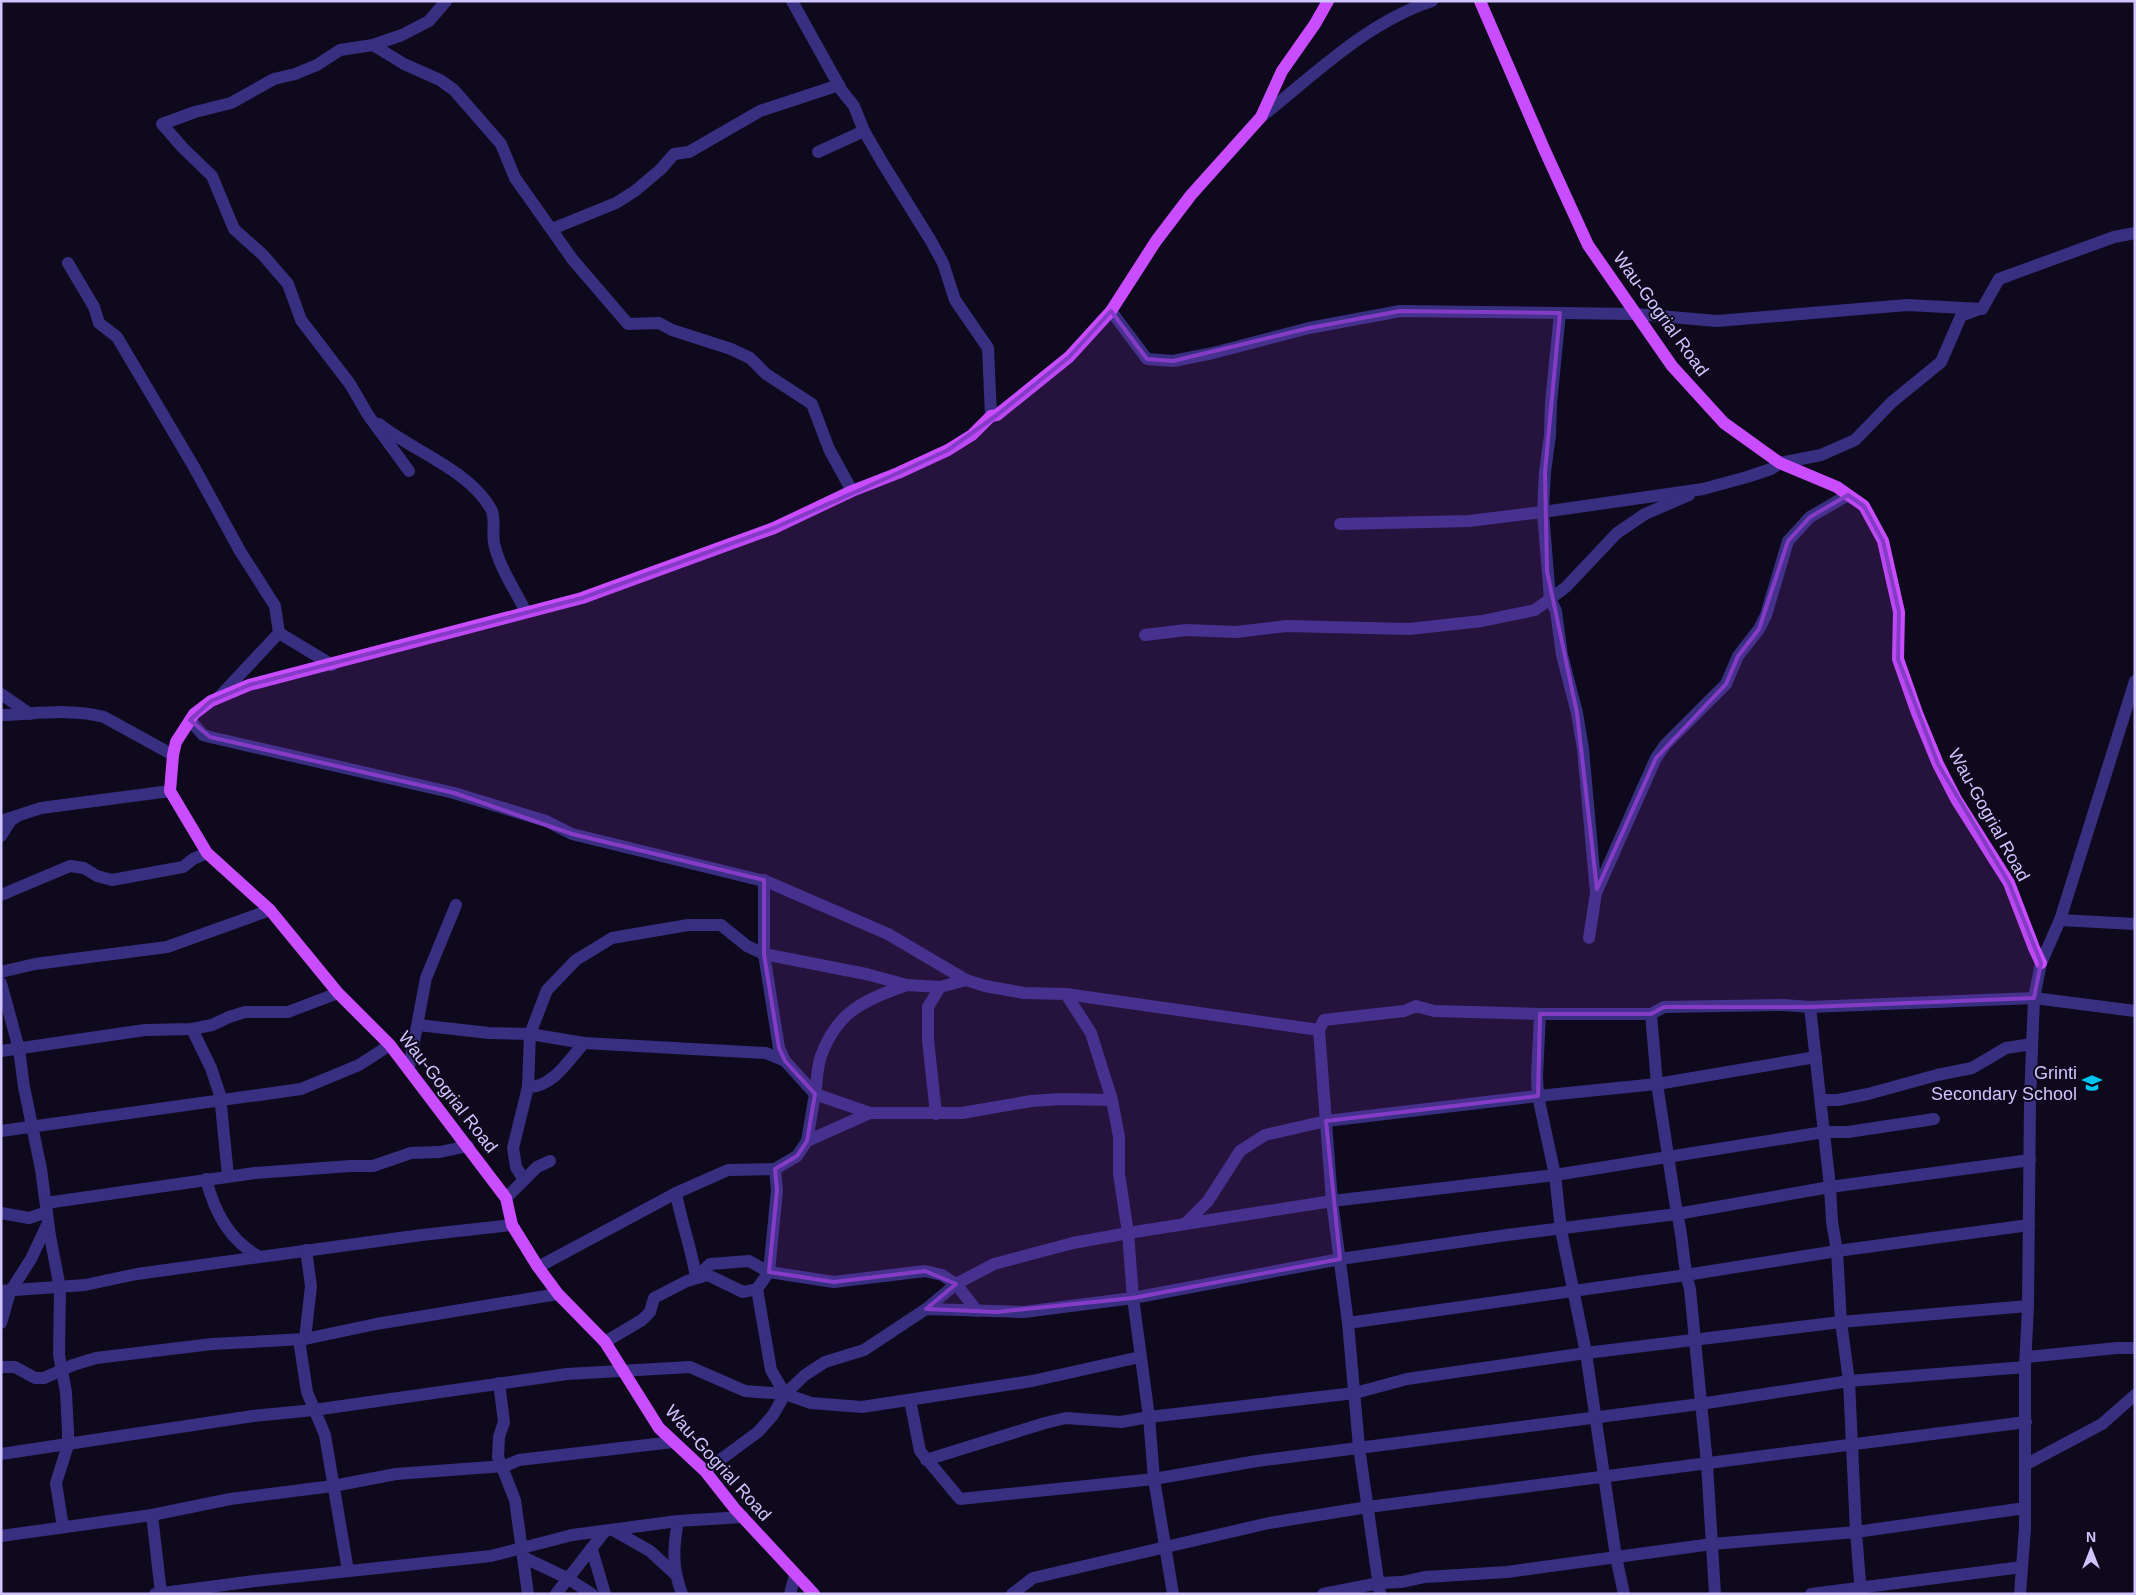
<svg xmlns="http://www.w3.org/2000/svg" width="2136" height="1595" font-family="Arial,sans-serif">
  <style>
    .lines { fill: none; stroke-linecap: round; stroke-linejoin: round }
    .street { stroke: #382f81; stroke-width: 12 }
    .primary { stroke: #ca4cff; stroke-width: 12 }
    .marked { fill: #843bc5; fill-opacity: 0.2; stroke: #843bc5; stroke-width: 4; stroke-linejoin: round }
    .labels { text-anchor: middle; stroke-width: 4; stroke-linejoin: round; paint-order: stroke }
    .street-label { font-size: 18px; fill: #d0c5ff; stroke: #0e091d }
    .poi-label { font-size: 18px; fill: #d0c5ff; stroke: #0e091d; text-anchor: end }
  </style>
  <rect width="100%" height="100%" fill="#0e091d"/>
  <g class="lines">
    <g class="street">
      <path d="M792 1 842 91 854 106 864 131 882 162 931 241 943 263 955 300 988 348 991 416"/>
      <path d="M373 45 404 64 440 80 454 90 501 144 515 178 573 260 628 324 659 323 672 330 731 349 750 358 766 374 812 404 829 449 852 491"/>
      <path d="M1261 117C1314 75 1367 22 1432 1"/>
      <path d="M818 152 864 131"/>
      <path d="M552 229 616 203 635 191 661 169 674 154 689 152 760 111 839 85"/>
      <path d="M68 263 94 307 99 323 117 337 194 467 240 551 275 606 279 633 220 696"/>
      <path d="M1111 311 1147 359 1173 361 1213 353 1309 328 1400 311 1636 314 1717 321 1907 305 1982 309 1999 279 2114 237 2135 233"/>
      <path d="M1560 313 1551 403 1550 435 1545 472 1543 512 1550 599 1556 611 1562 655 1577 713 1583 749 1596 893"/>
      <path d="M379 424C413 451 469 470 491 509 496 518 492 533 494 543 499 567 515 590 526 612"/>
      <path d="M409 471 368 415 350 384 301 320 288 284 263 255 234 229 212 176 183 148 162 124 195 112 231 103 274 79 295 74 317 65 340 50 373 45 402 35 429 21 446 1"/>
      <path d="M1340 524 1469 521 1543 512 1703 489 1747 477 1771 469 1780 463 1821 455 1855 440 1892 402 1941 362 1961 316 1977 310"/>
      <path d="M279 633 332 665"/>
      <path d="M1145 635 1186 630 1236 632 1287 626 1409 629 1482 621 1535 610 1566 587 1617 533 1645 514 1689 495"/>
      <path d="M1 694 30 714"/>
      <path d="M1 715C35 714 72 708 104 717L173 755"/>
      <path d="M190 720 203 735 210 737 454 793 546 821 572 834 768 882 888 934 966 980 985 986 1024 993 1066 994 1319 1030"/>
      <path d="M1 821 41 808 170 791"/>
      <path d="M1 836 11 820 16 817"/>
      <path d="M1 895 70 866 84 868 97 876 112 880 183 867 193 859 207 853"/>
      <path d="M2060 920 2135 924"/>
      <path d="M1589 938 1596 893 1656 758 1665 745 1726 684 1738 656 1759 629 1766 615 1788 541 1810 517 1848 495"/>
      <path d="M1 972 35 964 167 947 270 910"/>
      <path d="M1 983 19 1049 24 1087 41 1169 50 1236 60 1288 59 1355 66 1392 68 1432V1445L56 1483 63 1527"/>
      <path d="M907 985C866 999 837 1011 821 1056 817 1067 817 1082 815 1094L870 1113H962L1031 1101 1062 1099 1112 1100"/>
      <path d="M1066 994 1091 1033 1112 1100 1119 1137V1174L1128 1233 1133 1298 1149 1417 1154 1479 1173 1594"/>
      <path d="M1810 1007 1830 1187 1832 1222 1837 1251 1841 1322 1849 1381 1856 1532 1861 1594"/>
      <path d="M1540 1014 1537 1076 1538 1096 1555 1175 1561 1230 1586 1353 1616 1557 1624 1594"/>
      <path d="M1651 1014 1657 1084 1677 1214C1684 1239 1682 1264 1690 1289L1707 1464 1715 1594"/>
      <path d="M418 1025 489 1033 530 1034 584 1043 766 1053 785 1061 779 1048 764 954V880"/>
      <path d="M192 1029 211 1068 220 1095 228 1176"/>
      <path d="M1 1051 145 1030 192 1029 212 1025 229 1017 245 1012H288L338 993"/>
      <path d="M409 1068 426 978 456 905"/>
      <path d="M528 1087 530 1034 547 990 576 960 612 938 688 925H721L747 946 764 954 866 974 907 985 940 987 966 980"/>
      <path d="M1821 1100H1838L1868 1094 1937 1075 1972 1068 2006 1048 2032 1044"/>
      <path d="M936 1114 928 1040V1007L940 987"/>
      <path d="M1 1131 301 1089 359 1065 390 1045"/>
      <path d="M807 1141 870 1113"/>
      <path d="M206 1179C214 1211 229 1241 260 1257"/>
      <path d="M524 1180 516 1167 513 1148 528 1087C552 1088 569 1060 584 1043"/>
      <path d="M676 1193C681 1222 692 1249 696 1278L710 1264 749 1261 769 1272 834 1282 925 1271 942 1275 956 1284 994 1264 1073 1243 1128 1233 1332 1201 1555 1175 1824 1132H1848L1934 1119"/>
      <path d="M506 1198 537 1167 550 1161"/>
      <path d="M46 1203 255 1173 351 1166H373L411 1153 440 1152 468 1146"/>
      <path d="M1 1213 29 1218 47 1212"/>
      <path d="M1185 1224 1208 1201 1240 1151 1265 1135 1326 1121 1538 1096 1657 1084 1816 1057"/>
      <path d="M538 1267 676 1193 728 1170 775 1169"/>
      <path d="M1 1291 85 1285 137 1274 260 1257 422 1235 512 1225"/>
      <path d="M926 1309 956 1284 977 1311"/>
      <path d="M1 1323 10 1292 31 1259 47 1225"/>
      <path d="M1348 1323 1686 1275 1837 1251 2029 1225"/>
      <path d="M305 1339 311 1286 306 1250"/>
      <path d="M299 1340 307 1392 325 1435 348 1571"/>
      <path d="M605 1342 642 1320 650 1312 654 1298 687 1281 708 1275 743 1292 757 1289"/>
      <path d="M2027 1357 2117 1348H2135"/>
      <path d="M1 1367H15L35 1378H44L73 1365 96 1358 212 1344 305 1339 376 1324 558 1294"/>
      <path d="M499 1383 504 1422 499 1437 498 1457 515 1500 528 1594"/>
      <path d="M785 1394 771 1370 757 1289 769 1272 777 1190 775 1169 797 1156 807 1141 815 1094 785 1061"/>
      <path d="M910 1400 920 1451 960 1499 1154 1479 1257 1461 1700 1404 1849 1381 2025 1367"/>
      <path d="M1 1454 253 1416 314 1410 567 1374 690 1367 745 1391 785 1394 811 1403 862 1407 1032 1381 1140 1357"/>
      <path d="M926 1460 1045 1423 1066 1418 1121 1422 1149 1417 1355 1393 1407 1379 1586 1353 1841 1322 2028 1306"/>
      <path d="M2025 1465 2102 1424 2135 1395"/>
      <path d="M705 1471 758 1432 773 1415 785 1394 805 1375 825 1362 864 1350 926 1309 1024 1312 1133 1298 1340 1259 1507 1235 1677 1214 1830 1187 2030 1160"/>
      <path d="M152 1515 161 1593"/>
      <path d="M678 1521C673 1549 672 1567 682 1594"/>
      <path d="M613 1530 650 1551 675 1574"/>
      <path d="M1 1536 152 1515 230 1499 333 1486 396 1474 505 1466 519 1460 673 1442"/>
      <path d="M592 1550 605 1594"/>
      <path d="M525 1558 567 1578 592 1594"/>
      <path d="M155 1594 255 1581 491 1556 572 1535 678 1521 743 1517"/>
      <path d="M556 1594 605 1531"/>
      <path d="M790 1594 795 1575"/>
      <path d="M1012 1594 1033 1578 1269 1523 1368 1507 2026 1422"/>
      <path d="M1323 1594 1379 1583 1402 1582 1425 1577 1507 1572 1712 1544 1856 1532 2025 1508"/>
      <path d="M1380 1594 1359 1447 1348 1323 1332 1201 1319 1030 1324 1020 1404 1011 1416 1006 1434 1011 1540 1014H1651L1664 1007 1783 1005 1810 1007 2034 998 2135 1011"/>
      <path d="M1811 1594 2022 1567"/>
      <path d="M2020 1594 2025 1528V1367L2028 1306 2030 1100 2034 998 2041 963 2060 920 2135 681"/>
    </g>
    <g class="primary">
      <path d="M1480 1 1545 151 1588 245 1672 366 1724 423 1780 463 1837 487 1864 506 1883 541 1899 612 1898 659 1917 713 1938 764 1956 799 2009 883 2034 948 2041 963"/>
      <path d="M814 1594 735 1509 705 1471 659 1428 605 1342 558 1294 538 1267 512 1225 506 1198 390 1045 338 993 270 910 207 853 170 791 173 755 176 742 194 714 211 701 249 685 582 598 774 528 852 491 898 473 948 450 972 435 991 416 997 415 1069 357 1111 311 1156 241 1191 195 1261 117 1282 71 1315 24 1328 1"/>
    </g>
  </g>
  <path class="marked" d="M1111 311 1147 359 1173 361 1309 328 1400 311 1560 313 1545 472 1547 571 1577 713 1597 889 1656 758 1726 684 1738 656 1759 629 1788 541 1810 517 1848 495 1864 506 1883 541 1899 612 1898 659 1938 764 2009 883 2041 963 2034 998 1810 1007H1664L1651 1014H1540L1538 1096 1326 1121 1340 1259 1133 1298 997 1312 926 1309 956 1284 925 1271 834 1282 769 1272 777 1190 775 1169 797 1156 807 1141 815 1094 785 1061 779 1048 764 954V880L572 834 454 793 210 737 190 720 211 701 249 685 582 598 774 528 898 473 948 450 997 415 1069 357Z"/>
  <defs>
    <symbol id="school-bare" viewBox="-9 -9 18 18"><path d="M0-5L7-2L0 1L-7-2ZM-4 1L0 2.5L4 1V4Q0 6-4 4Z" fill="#00c6f0" stroke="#0e091d" stroke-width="2.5" paint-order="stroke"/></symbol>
  </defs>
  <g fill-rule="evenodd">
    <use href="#school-bare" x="2078" y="1069" width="28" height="28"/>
  </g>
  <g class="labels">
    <g class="street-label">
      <text transform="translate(1661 314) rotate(54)" y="6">Wau-Gogrial Road</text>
      <text transform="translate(1989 815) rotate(61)" y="6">Wau-Gogrial Road</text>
      <text transform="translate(448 1092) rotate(52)" y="6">Wau-Gogrial Road</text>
      <text transform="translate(718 1463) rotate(48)" y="6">Wau-Gogrial Road</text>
    </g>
    <g class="poi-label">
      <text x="2077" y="1079">Grinti<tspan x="2077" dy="21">Secondary School</tspan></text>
    </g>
  </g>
  <rect width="2136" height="1595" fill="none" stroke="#d0c5ff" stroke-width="5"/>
  <g transform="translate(2091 1550)" stroke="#0e091d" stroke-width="4" paint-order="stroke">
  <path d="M0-4L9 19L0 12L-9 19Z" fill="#d0c5ff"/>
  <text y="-8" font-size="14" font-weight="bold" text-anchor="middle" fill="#d0c5ff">N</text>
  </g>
</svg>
